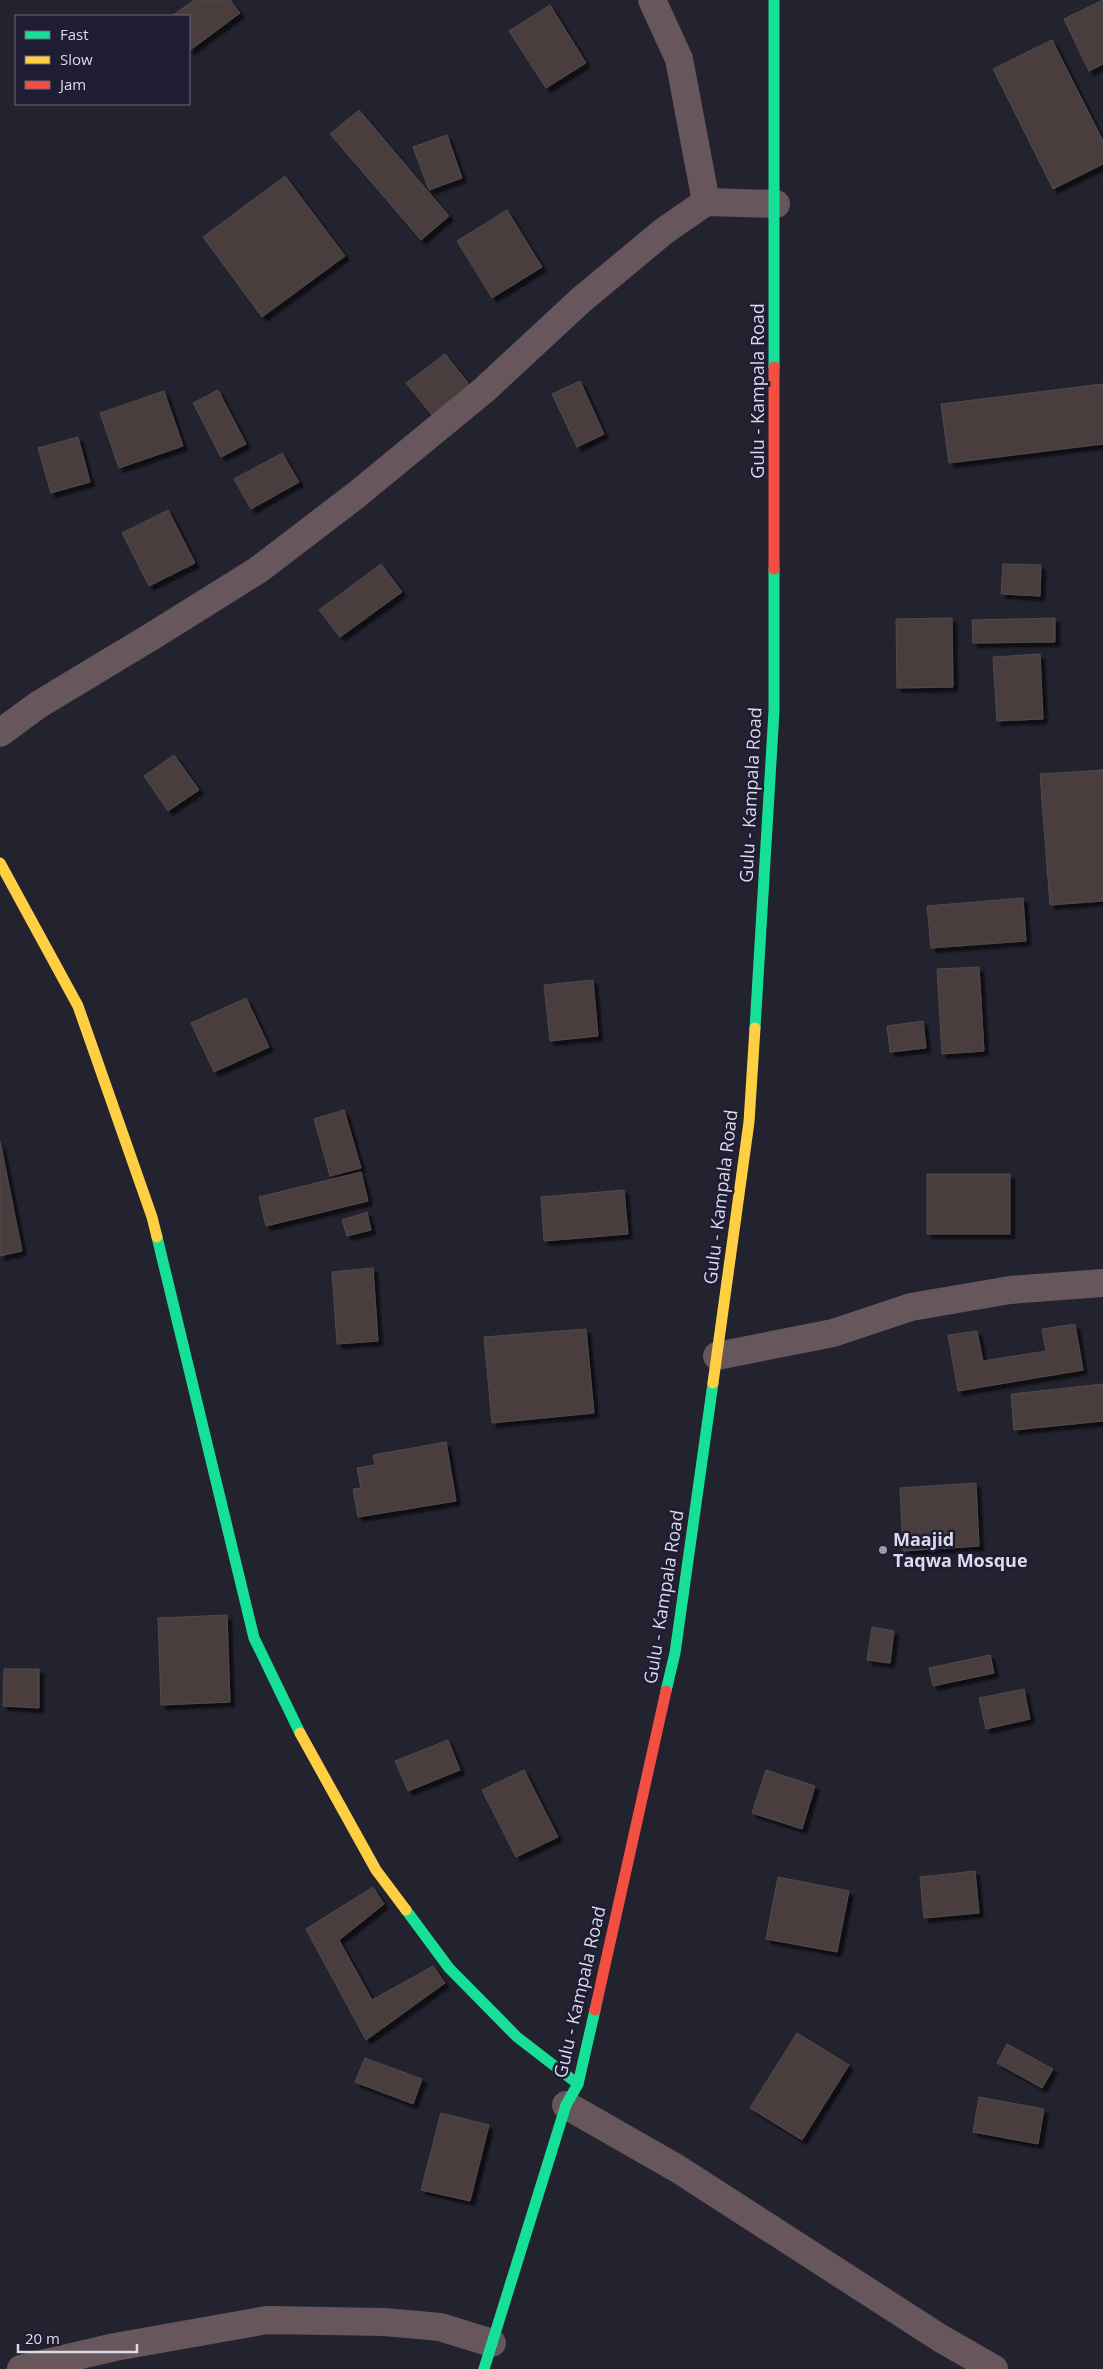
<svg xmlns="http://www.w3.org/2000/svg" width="1103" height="2369" font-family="'Open Sans',sans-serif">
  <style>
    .building { fill: #483e3c; stroke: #504b4e; filter: url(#shadow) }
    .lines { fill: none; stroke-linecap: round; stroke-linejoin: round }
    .street { stroke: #67575d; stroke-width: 28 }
    .fast { stroke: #16e098; stroke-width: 11 }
    .slow { stroke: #ffcf43; stroke-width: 11 }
    .jam { stroke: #f24e42; stroke-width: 11 }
    .poi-dot { fill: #9b9aa9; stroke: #1f1d34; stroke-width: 2 }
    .labels { text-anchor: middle; stroke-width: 5; stroke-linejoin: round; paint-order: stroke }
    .street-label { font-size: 18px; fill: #dbdbeb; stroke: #1f1d34 }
    .poi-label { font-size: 18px; font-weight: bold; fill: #dbdbeb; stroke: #1f1d34; text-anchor: start }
  </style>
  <defs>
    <filter id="shadow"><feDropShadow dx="4.5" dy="4.5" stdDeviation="1" flood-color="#0009"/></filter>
  </defs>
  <rect width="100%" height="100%" fill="#23222f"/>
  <g class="building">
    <path d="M194 0H230L240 13 189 51V16H172Z"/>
    <path d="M1103 0V64L1089 71 1064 19Z"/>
    <path d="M550 5 586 63 546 88 509 31Z"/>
    <path d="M1052 40 1103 141V164L1053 189 993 69Z"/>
    <path d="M359 110 449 216 421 240 330 134Z"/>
    <path d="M447 135 462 178 429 190 413 147Z"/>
    <path d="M285 176 345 256 262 317 203 237Z"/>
    <path d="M507 210 542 267 492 298 457 241Z"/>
    <path d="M445 354 473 389 435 419 406 383Z"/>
    <path d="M580 381 604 434 577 447 552 394Z"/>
    <path d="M1103 384V444L949 463 941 404Z"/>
    <path d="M218 390 246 444 221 457 193 403Z"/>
    <path d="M164 391 183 446 119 468 100 413Z"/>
    <path d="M78 437 90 482 51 493 38 448Z"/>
    <path d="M282 453 299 482 251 509 234 479Z"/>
    <path d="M168 510 195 563 149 586 122 533Z"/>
    <path d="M381 564 402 592 340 637 319 610Z"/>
    <path d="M1003 564 1041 565 1040 596 1001 594Z"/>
    <path d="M952 618 953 687 897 688 896 619Z"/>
    <path d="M1055 618V642L973 643 972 620Z"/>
    <path d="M1040 654 1043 719 997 721 993 657Z"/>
    <path d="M174 755 199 790 168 811 144 776Z"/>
    <path d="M1103 770V901L1050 905 1040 774Z"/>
    <path d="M1023 898 1026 941 931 948 927 906Z"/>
    <path d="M979 967 984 1051 942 1054 937 969Z"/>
    <path d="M593 980 598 1036 550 1041 544 985Z"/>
    <path d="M246 998 269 1047 214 1072 191 1023Z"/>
    <path d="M923 1021 926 1048 890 1052 887 1026Z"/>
    <path d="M344 1110 361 1168 330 1176 314 1119Z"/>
    <path d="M0 1141 22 1251 0 1256Z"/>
    <path d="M361 1172 368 1201 266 1226 259 1197Z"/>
    <rect x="927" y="1174" width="83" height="60"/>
    <path d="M624 1190 628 1234 544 1241 541 1197Z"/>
    <path d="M367 1212 371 1230 347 1236 342 1220Z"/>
    <path d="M373 1268 378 1341 337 1344 332 1272Z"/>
    <path d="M1075 1324 1083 1370 958 1391 948 1335 977 1331 983 1361 1046 1351 1042 1329Z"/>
    <path d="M586 1329 594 1413 492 1423 484 1337Z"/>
    <path d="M1103 1384V1421L1014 1430 1011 1394Z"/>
    <path d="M446 1442 456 1501 358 1517 353 1489 361 1488 357 1468 375 1465 373 1455Z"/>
    <path d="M976 1483 979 1546 903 1551 900 1488Z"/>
    <path d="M227 1615 230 1702 161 1705 158 1618Z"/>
    <path d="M872 1627 894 1631 890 1663 867 1660Z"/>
    <path d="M990 1655 994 1673 933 1686 929 1668Z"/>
    <path d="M4 1669H39V1708L3 1706Z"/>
    <path d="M1024 1689 1030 1719 986 1729 979 1698Z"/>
    <path d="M448 1740 460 1770 408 1791 395 1761Z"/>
    <path d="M524 1770 558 1837 516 1857 482 1790Z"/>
    <path d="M766 1770 815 1786 802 1829 752 1813Z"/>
    <path d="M975 1871 979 1913 924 1918 920 1877Z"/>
    <path d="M778 1877 849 1891 837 1952 766 1939Z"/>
    <path d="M373 1887 384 1904 339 1940 372 2000 433 1966 445 1983 366 2040 306 1929Z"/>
    <path d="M797 2033 849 2065 802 2140 750 2108Z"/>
    <path d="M1007 2044 1053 2069 1042 2088 997 2063Z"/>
    <path d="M365 2058 422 2079 413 2104 355 2082Z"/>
    <path d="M979 2097 1044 2109 1038 2144 973 2132Z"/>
    <path d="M441 2113 489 2125 470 2201 421 2190Z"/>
  </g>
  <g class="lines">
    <g class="street">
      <path d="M652 0 679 59 706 202"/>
      <path d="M0 733 38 705 154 635 258 570 355 496 484 390 581 300 664 231 706 202 776 204"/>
      <path d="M717 1356 833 1333 911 1307 1010 1290 1103 1283"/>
      <path d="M566 2105 678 2169 940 2338 994 2369"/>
      <path d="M21 2369 115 2347 267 2320 384 2322 440 2327 492 2343"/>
    </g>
    <g class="fast">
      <path d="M774 0V367"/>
      <path d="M755 1028 774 711V569"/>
      <path d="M157 1237 254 1638 300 1733"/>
      <path d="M666 1691 675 1653 713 1383"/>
      <path d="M406 1910 449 1968 517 2037 578 2084"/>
      <path d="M484 2369 566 2105 578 2084 595 2010"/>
    </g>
    <g class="slow">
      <path d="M0 863 78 1006 152 1217 157 1237"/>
      <path d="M713 1383 749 1122 755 1028"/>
      <path d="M300 1733 376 1870 406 1910"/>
    </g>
    <g class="jam">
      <path d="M774 367V569"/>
      <path d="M595 2010 666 1691"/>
    </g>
  </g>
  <circle class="poi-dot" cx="883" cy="1550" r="5"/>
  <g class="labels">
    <g class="street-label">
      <text transform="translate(758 391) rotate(-90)" y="6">Gulu - Kampala Road</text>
      <text transform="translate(751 795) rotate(-87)" y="6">Gulu - Kampala Road</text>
      <text transform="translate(721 1197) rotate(-83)" y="6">Gulu - Kampala Road</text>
      <text transform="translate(664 1597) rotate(-81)" y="6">Gulu - Kampala Road</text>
      <text transform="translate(580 1992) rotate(-77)" y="6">Gulu - Kampala Road</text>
    </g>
    <g class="poi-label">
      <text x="893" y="1546">Maajid<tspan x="893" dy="21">Taqwa Mosque</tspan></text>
    </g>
  </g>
  <rect x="15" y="15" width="175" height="90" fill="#1f1d34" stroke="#6a697d"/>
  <rect x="25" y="31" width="25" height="8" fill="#16e098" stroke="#6a697d"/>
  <text x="60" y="40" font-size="15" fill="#dbdbeb">Fast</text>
  <rect x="25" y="56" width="25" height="8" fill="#ffcf43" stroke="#6a697d"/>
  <text x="60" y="65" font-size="15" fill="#dbdbeb">Slow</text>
  <rect x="25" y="81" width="25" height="8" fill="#f24e42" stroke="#6a697d"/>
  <text x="60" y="90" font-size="15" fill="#dbdbeb">Jam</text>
  <path d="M18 2344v8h119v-8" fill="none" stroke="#dbdbeb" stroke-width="2.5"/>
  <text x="25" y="2344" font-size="15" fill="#dbdbeb" stroke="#1f1d34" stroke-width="4" paint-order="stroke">20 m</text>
</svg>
